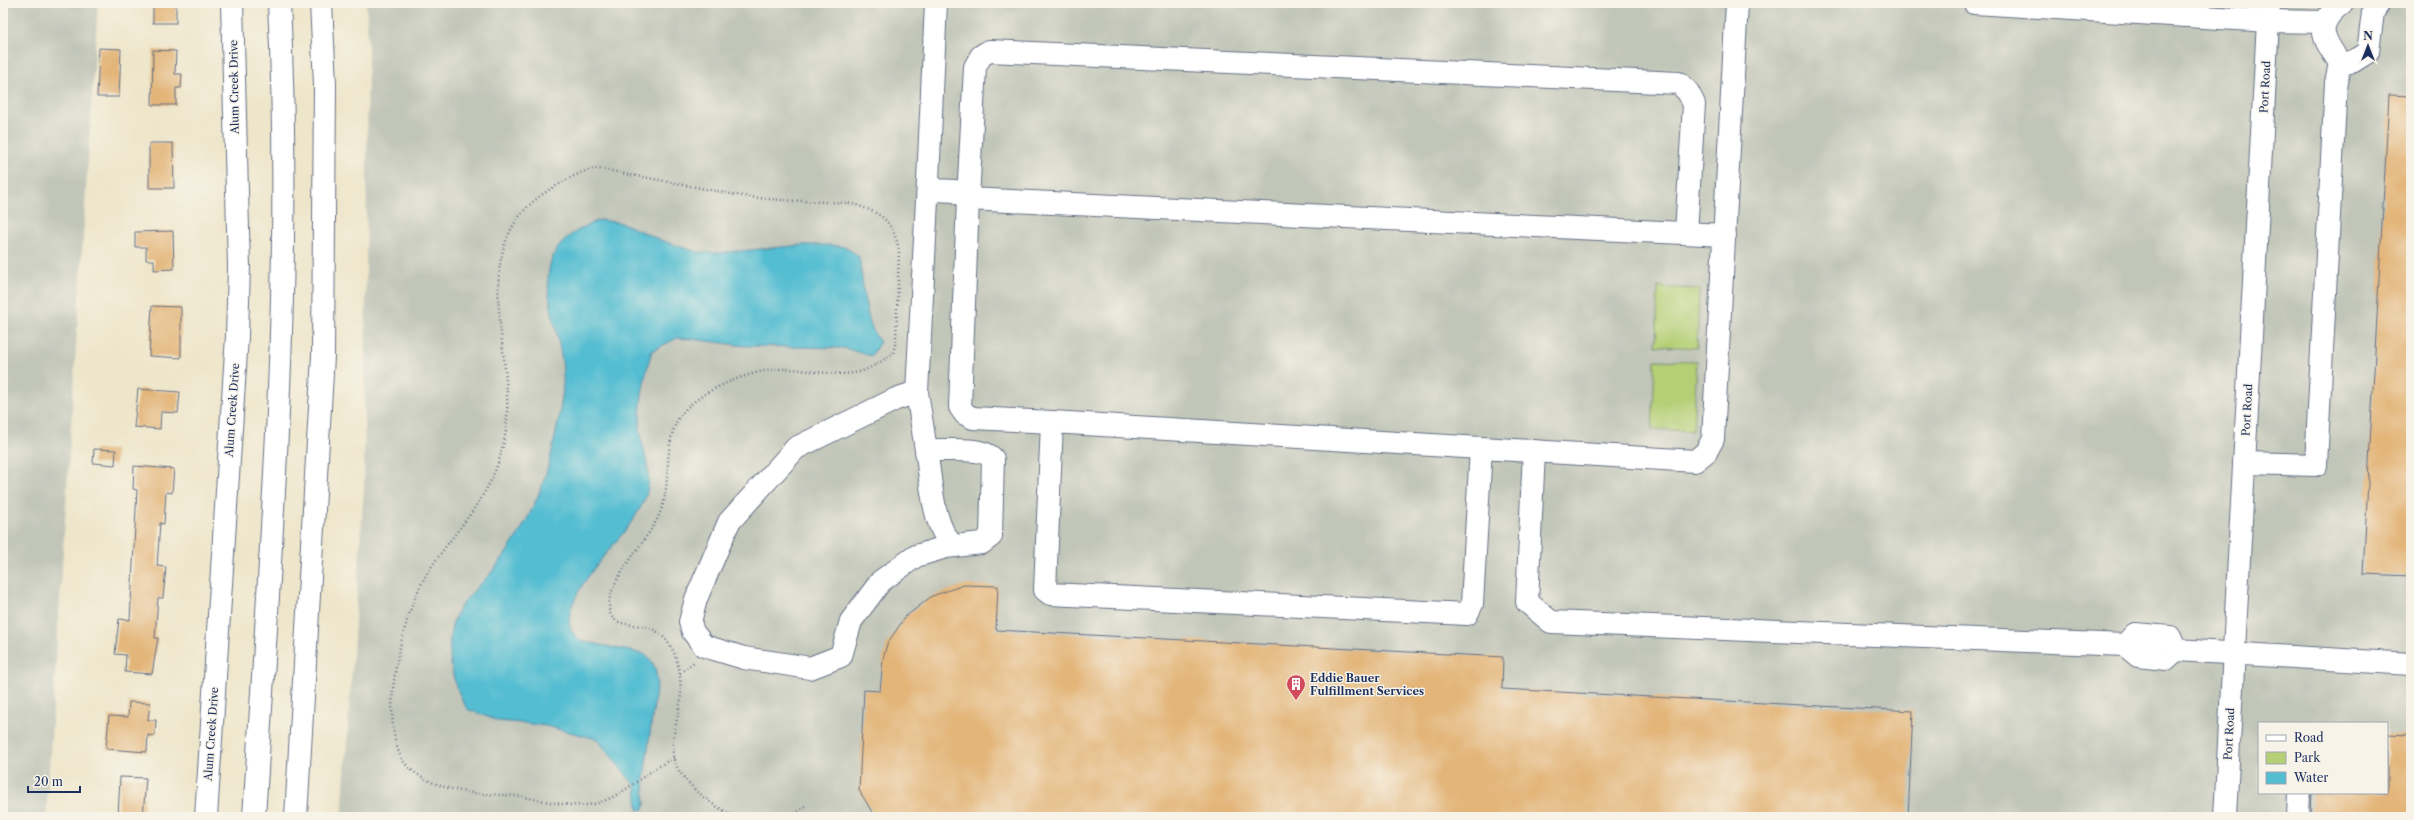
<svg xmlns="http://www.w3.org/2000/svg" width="2414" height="820" font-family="'Libre Caslon Text',serif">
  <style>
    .industrial { fill: #c2c6b9; fill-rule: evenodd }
    .green { fill: #b4cf75; stroke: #687f6a }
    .water { fill: #54bdd1; stroke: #387698 }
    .building { fill: #e3b579 }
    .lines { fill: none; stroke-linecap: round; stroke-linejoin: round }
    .minor-casing { stroke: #656f84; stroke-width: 24 }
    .major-casing { stroke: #656f84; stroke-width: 24 }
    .path { stroke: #656f84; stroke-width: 2.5; stroke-dasharray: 1 3; stroke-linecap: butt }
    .minor { stroke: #fff; stroke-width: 22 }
    .major { stroke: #fff; stroke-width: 22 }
    .labels { text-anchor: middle; stroke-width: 3; stroke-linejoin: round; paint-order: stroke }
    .street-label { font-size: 11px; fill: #1b2f5e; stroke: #f7f3e8 }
    .poi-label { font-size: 11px; font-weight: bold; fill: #1b2f5e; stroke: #f7f3e8; text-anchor: start }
  </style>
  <rect width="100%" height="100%" fill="#f7f3e8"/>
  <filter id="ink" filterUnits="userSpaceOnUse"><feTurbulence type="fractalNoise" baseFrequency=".025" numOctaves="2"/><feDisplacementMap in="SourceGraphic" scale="8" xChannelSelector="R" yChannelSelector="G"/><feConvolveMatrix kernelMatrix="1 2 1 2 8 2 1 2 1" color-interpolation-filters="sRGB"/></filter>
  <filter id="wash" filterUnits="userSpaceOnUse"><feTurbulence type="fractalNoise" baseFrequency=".012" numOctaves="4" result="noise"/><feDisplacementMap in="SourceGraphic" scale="16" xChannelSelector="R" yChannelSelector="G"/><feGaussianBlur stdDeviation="0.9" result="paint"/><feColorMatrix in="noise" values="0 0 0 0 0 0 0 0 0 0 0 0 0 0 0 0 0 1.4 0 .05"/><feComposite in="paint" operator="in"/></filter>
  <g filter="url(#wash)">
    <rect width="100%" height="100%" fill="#eee6ca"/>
    <g class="industrial">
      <path d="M3 3H98L46 817H3Z"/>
      <path d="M366 3H1943L2169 16 1974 3H2411V817H342L364 488 368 44ZM2259 723H2387V793H2259Z"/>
    </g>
    <g class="green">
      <path d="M1658 287 1699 289 1697 348 1656 346Z"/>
      <path d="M1655 360 1697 361 1693 431 1652 429Z"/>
    </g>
    <path class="water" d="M600 220 622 223 663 241 697 252 718 253 804 245H828L846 247 859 257C863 280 865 326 880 342L871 356 844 348 745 346 692 339 677 338 652 351C645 373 640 400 640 423 640 451 657 475 643 503 639 511 633 520 627 528 611 550 541 618 582 641L644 654C655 663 656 669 657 682L644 778 645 805 644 809 638 810 636 787 597 739 542 725 498 721 467 709C451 683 442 640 458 611 466 597 479 586 490 574 516 543 539 503 549 463 555 437 565 397 563 371 558 308 516 251 600 220Z"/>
    <g id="blocks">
      <g class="building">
        <rect x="153" y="3" width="23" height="20"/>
        <path d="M99 48 121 49 119 97H97Z"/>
        <path d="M153 50 176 51 175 74H182L181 88H176V105H152Z"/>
        <path d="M2389 95 2411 96V576L2363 574Z"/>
        <path d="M149 143H173L174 188H149Z"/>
        <path d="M173 231 174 269 154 270V260H146V247H135V232Z"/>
        <path d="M152 306 181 307V358L149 356Z"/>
        <path d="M138 389 180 392 178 413 161 412 160 429 134 427Z"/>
        <path d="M94 449 116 450 115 465 93 463Z"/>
        <path d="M134 466 174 469 172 493 166 492 164 524 160 523 157 566 166 567 163 598H158L155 638H158L152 674 125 672 126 655 115 654 119 619 130 620 137 490 133 489Z"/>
        <path d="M964 585 998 586 996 630 1503 657 1502 689 1913 711 1908 817H875L859 790 864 690 880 691 883 659 887 644 905 617 932 596Z"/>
        <path d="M129 702 150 703 148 720H156L155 736 148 735 147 752 106 749 109 716 128 717Z"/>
        <path d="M2387 734 2411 735V817H2311L2312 793H2387Z"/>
        <path d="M120 777 146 778 143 817H118Z"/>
      </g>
    </g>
  </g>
  <g filter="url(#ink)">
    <use href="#blocks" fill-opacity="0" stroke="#656f84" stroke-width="1"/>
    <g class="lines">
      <defs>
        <g id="minor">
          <path d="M936 3 928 181 935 190 955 191 968 199 960 407 965 414 973 418 1052 422 1045 590 1050 594 1467 614 1472 604 1481 448 1695 461 1706 452 1713 439 1737 3"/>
          <path d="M1974 3 2269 21 2324 22"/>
          <path d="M2340 63C2322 37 2314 25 2342 3"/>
          <path d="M1686 233 1694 104 1688 92 1679 83 989 51 981 56 975 67 968 199C1220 211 1472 224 1725 235"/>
          <path d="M917 392 926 450C942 451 984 446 993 459L991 536 982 543 946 547 916 556 881 581 851 621 841 656 810 668 744 658 704 646 693 632 690 622 696 599 729 522 796 448 896 399 917 392 928 181"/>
          <path d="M1052 422 1481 448"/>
          <path d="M926 450C931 477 932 529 954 546"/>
          <path d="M1534 451 1527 602 1551 622 2125 645"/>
          <path d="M2244 463 2316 465 2336 82 2340 63 2352 62 2368 52 2373 12 2379 3"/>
          <path d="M2135 634 2170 637 2176 650 2166 659 2138 656 2125 645Z"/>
          <path d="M2176 650 2411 664"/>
          <path d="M206 817 237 336 239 267 232 3"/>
          <path d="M2225 817 2269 3"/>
          <path d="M2298 817 2299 793"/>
        </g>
        <g id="major">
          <path d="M254 817C271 546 293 274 279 3"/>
          <path d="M296 817 323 356 325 84 321 3"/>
        </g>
      </defs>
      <use href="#minor" class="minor-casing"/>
      <use href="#major" class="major-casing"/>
      <g class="path">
        <path d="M680 673 694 662"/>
        <path d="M674 758C648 770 627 793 601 802 576 811 542 799 516 796 498 794 479 795 461 791 440 787 409 776 400 755 380 711 402 618 425 577 457 524 494 500 505 435 519 353 459 246 549 190 561 183 580 171 593 169 605 168 619 173 630 175 662 180 694 187 726 193 766 201 807 201 848 203 879 211 894 219 899 252L896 340 893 354C880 362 868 371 854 373 828 376 803 368 778 369 748 371 691 393 677 421 663 450 672 484 660 513 649 540 609 578 609 605 608 631 639 621 654 630 676 642 681 671 681 694 680 714 671 734 673 755 675 778 717 812 739 817"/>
        <path d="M792 817 807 804"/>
      </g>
      <use href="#minor" class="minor"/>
      <use href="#major" class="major"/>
    </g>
  </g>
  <defs>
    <symbol id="building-pin" viewBox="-11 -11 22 30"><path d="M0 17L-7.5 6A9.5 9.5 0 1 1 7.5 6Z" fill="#d1495b" stroke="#f7f3e8"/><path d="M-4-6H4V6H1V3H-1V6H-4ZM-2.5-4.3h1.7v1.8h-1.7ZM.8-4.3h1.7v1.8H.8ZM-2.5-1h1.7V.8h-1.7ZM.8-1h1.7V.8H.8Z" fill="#fff"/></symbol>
  </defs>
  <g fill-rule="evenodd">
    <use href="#building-pin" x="1285" y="673" width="22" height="30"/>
  </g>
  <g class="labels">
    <g class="street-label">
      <text transform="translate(234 87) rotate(-91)" y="4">Alum Creek Drive</text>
      <text transform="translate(2265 87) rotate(-87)" y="4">Port Road</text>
      <text transform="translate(232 410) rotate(-86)" y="4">Alum Creek Drive</text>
      <text transform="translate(2247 410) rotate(-87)" y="4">Port Road</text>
      <text transform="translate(211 734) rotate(-86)" y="4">Alum Creek Drive</text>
      <text transform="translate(2229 734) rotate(-87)" y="4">Port Road</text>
    </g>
    <g class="poi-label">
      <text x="1310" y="682">Eddie Bauer<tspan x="1310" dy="13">Fulfillment Services</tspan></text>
    </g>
  </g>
  <rect width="2414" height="820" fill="none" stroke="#f7f3e8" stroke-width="16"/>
  <rect x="2258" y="722" width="130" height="72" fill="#f7f3e8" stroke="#9fa5b1"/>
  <rect x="2266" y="735" width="20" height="6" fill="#ffffff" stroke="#9fa5b1"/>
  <text x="2294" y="742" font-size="12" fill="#1b2f5e">Road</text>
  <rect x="2266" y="752" width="20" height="12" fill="#b4cf75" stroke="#9fa5b1"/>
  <text x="2294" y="762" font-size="12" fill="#1b2f5e">Park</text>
  <rect x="2266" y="772" width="20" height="12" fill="#54bdd1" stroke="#9fa5b1"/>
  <text x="2294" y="782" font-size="12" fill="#1b2f5e">Water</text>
  <g transform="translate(2368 46)" stroke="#f7f3e8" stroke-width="3" paint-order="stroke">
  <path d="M0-3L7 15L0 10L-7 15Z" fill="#1b2f5e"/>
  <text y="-6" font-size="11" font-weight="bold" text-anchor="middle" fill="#1b2f5e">N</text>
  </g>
  <path d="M28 786v6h52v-6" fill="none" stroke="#1b2f5e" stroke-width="2"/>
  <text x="34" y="786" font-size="12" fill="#1b2f5e" stroke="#f7f3e8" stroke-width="3" paint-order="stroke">20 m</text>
</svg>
